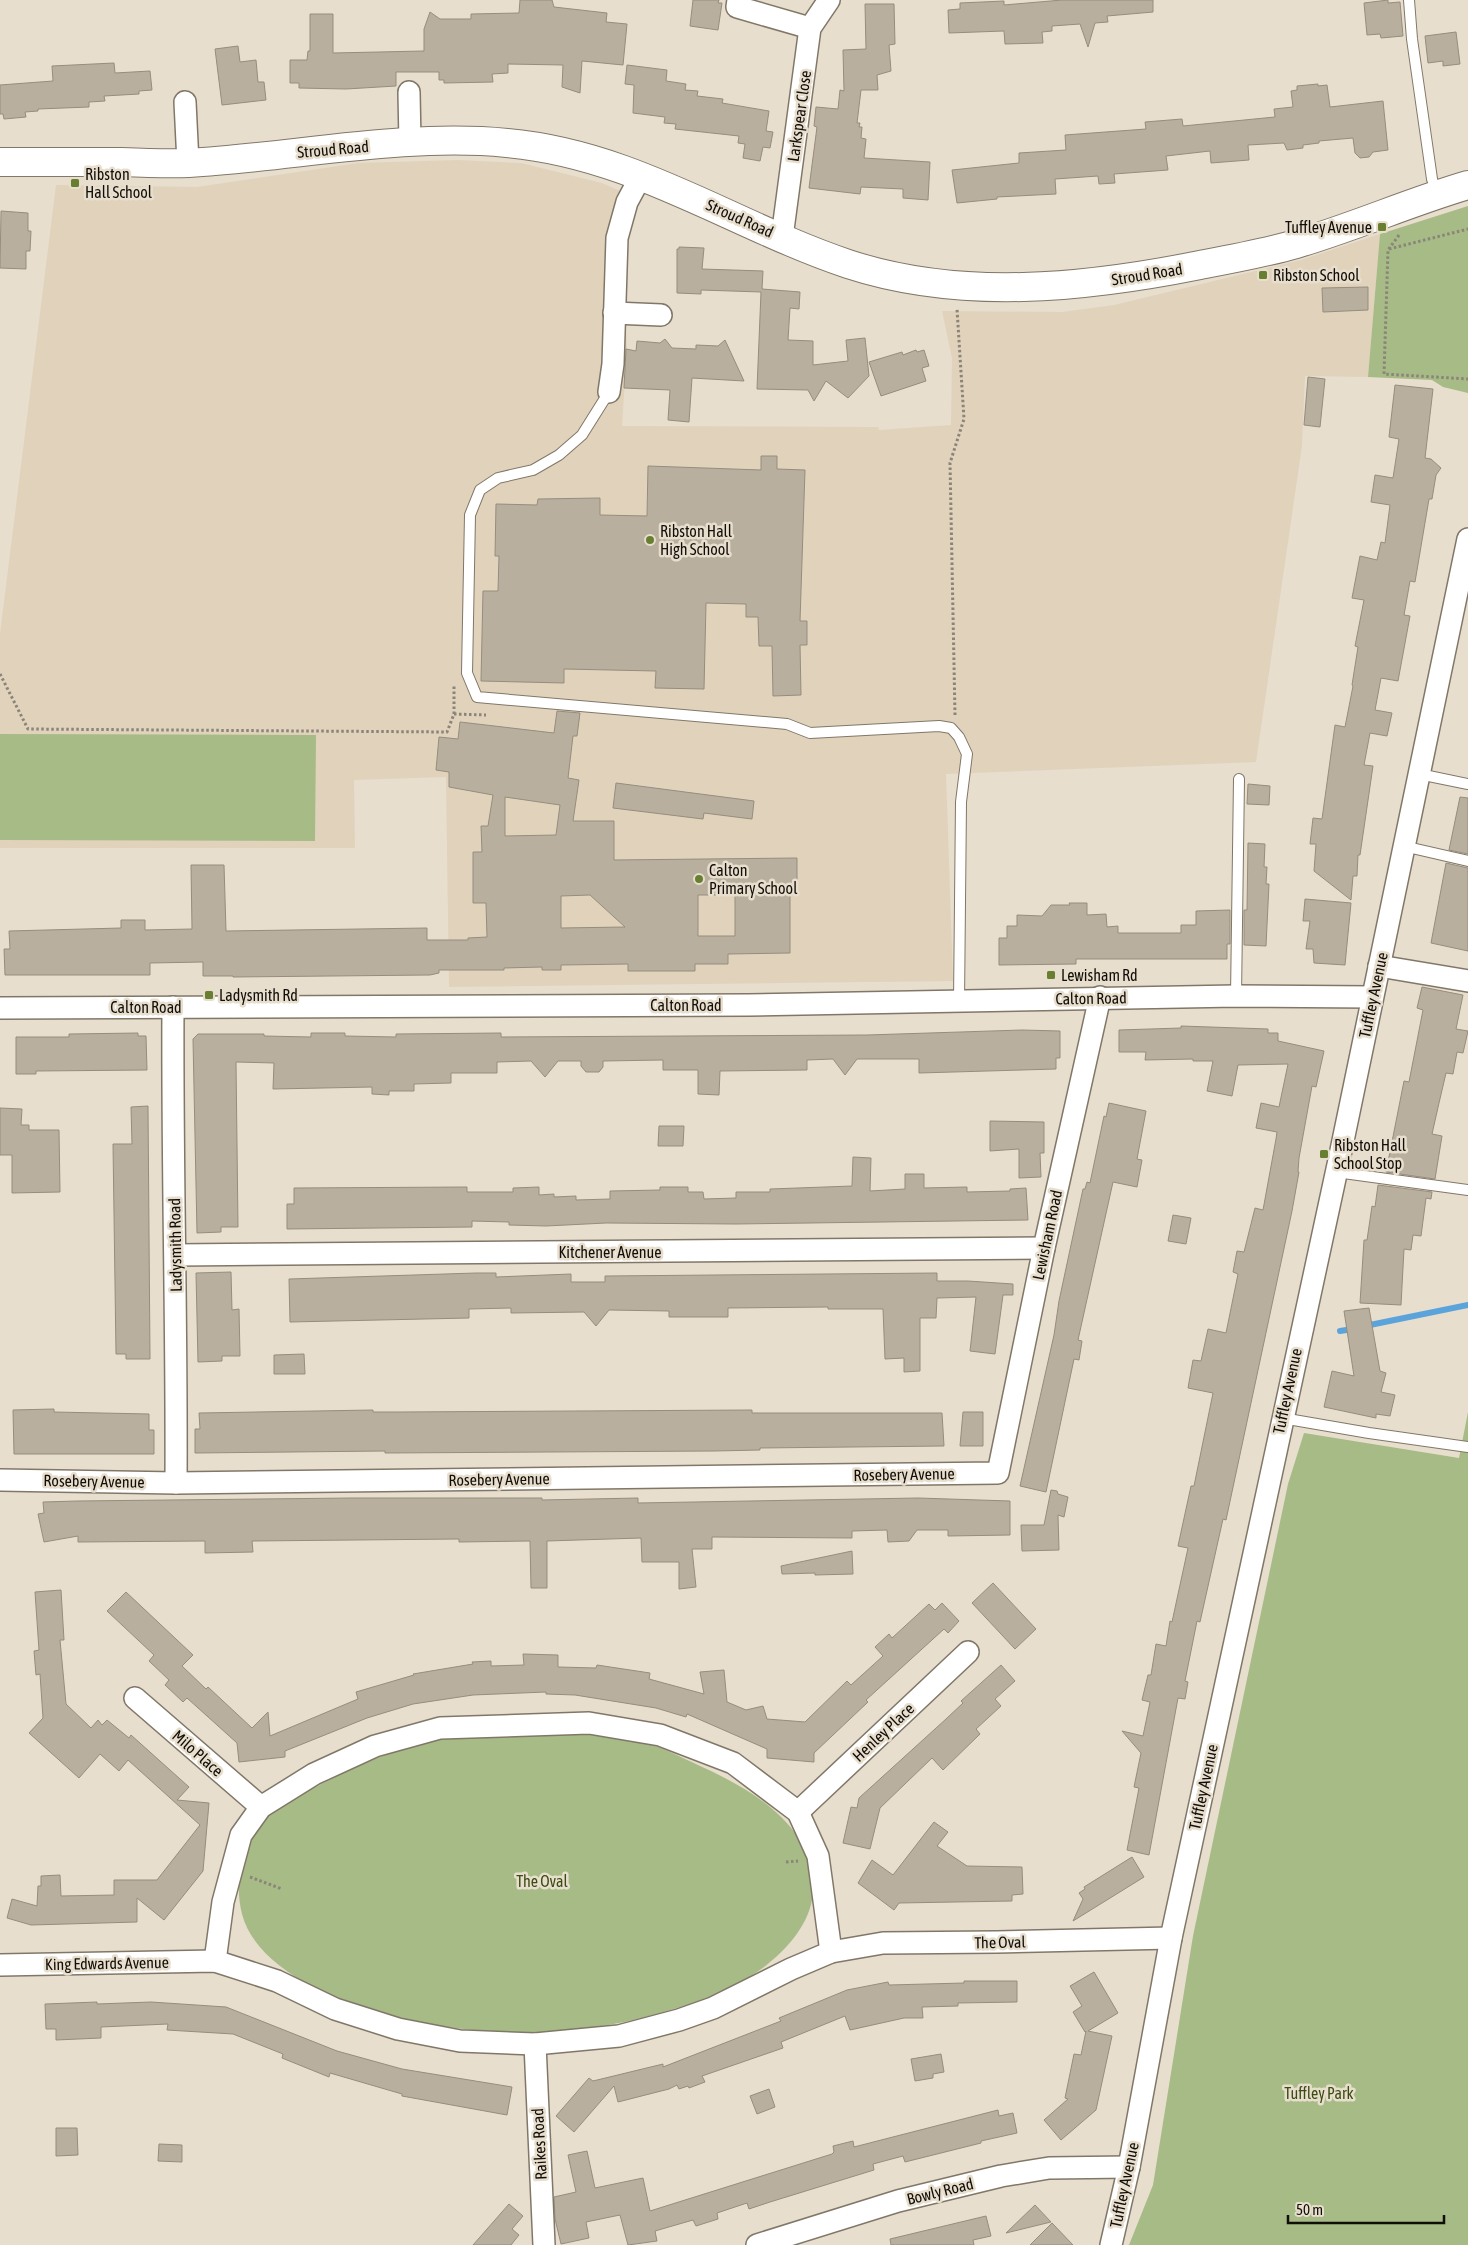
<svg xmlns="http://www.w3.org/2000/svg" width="1468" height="2245" font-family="'Asap Condensed',sans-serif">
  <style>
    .built { fill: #e1d2bb }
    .green { fill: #a6bb86 }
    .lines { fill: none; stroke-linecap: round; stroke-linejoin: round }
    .stream { stroke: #5ba3db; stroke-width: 6 }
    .building { fill: #b9af9e; stroke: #968d7d; fill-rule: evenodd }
    .lane-casing { stroke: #817768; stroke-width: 12 }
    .street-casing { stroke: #817768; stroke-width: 24 }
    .secondary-casing { stroke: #817768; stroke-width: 30 }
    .path { stroke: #8b8478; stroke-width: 3; stroke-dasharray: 2.5 2.5; stroke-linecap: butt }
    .lane { stroke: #fff; stroke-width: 10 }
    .street { stroke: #fff; stroke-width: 21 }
    .secondary { stroke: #fff; stroke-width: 28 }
    .poi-dot { fill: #687f31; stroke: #e8decd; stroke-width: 2 }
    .labels { text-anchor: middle; stroke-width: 5; stroke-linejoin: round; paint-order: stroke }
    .street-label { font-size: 16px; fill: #110d08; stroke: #e8decd }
    .poi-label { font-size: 16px; fill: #110d08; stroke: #e8decd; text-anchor: start }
    .park-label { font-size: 16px; fill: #3a4c12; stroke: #e8decd }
  </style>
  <rect width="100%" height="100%" fill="#e8decd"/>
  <path class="built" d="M457 160 521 163 602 183 636 198 626 233 624 291 627 349 622 426 878 427 879 430 951 425 952 358 942 311 1062 312 1114 305 1301 260 1380 234 1368 377 1305 376 1302 446 1256 762 946 774 953 981 449 987 446 777 354 780 355 848H0V634L56 185 197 187 358 163Z"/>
  <g class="green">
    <path d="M1468 206V393L1443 387 1432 380 1368 377 1380 234Z"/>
    <path d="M0 734 316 735 315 841 0 840Z"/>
    <path d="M1468 1412V2245H1129L1153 2185 1193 1936 1288 1484 1304 1433 1459 1458Z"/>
    <path d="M583 1730C606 1735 630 1739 652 1745 668 1750 683 1758 698 1765 751 1789 817 1826 813 1893 810 1932 771 1966 739 1983 714 1997 687 2005 660 2013 565 2040 475 2038 380 2013 332 1999 256 1968 242 1914 233 1880 244 1840 268 1815 277 1805 292 1800 304 1793 353 1767 407 1742 463 1734 501 1729 544 1731 583 1730Z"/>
  </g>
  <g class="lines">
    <g class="stream">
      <path d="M1365 1326 1468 1305"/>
      <path d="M1340 1331 1353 1329"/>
    </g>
  </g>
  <g class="building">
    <path d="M520 0H552L554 7 607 13 606 22 627 24 623 65 582 61 580 93 562 87 563 65 508 64V73L492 74 493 82 444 83V80H439V72H396V86L346 89 299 88V83H290V60H307L308 51H310V14H333V53L424 51V29L430 12 440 19H471V14L519 13Z"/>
    <path d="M693 0H719L718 3H722L718 30 690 26Z"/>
    <path d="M1062 0H1153V12L1107 16 1108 22 1095 23 1088 47 1080 24 1052 26V31L1042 32 1043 43 1005 44 1004 31 949 33 948 10 960 9V3L1004 1V5Z"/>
    <path d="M1388 0V3L1400 2 1403 36 1381 38 1380 34 1367 35 1364 3Z"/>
    <path d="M865 4H894L895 44 889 45 891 71 877 75 878 90H861L857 123H860L859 127H862L861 138 866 139 864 158 930 162 928 200 903 198V189L861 187 860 194 809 188 817 127 814 126 816 107 838 109 840 90 844 91 843 50 866 49Z"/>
    <path d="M1456 32 1460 64 1443 66V61L1428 63 1425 36Z"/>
    <path d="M238 46 240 62 256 60 258 82H264L266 100 222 105 215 49Z"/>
    <path d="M114 63 115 73 150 71 152 90 139 91V94L104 96 105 101 89 102V107L38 109V111L25 112 26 117 4 119 3 114H0V85L53 81 52 66Z"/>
    <path d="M627 65 667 70 666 81 686 84 685 90 698 91 697 96 723 99 722 103 769 111 766 131 773 132 770 148 763 147 760 161 743 158 745 144 738 143 739 136 675 129 676 124 664 123 665 117 633 113 634 85 625 84Z"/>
    <path d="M1318 84V86L1327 85 1330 107 1383 101 1388 150 1373 152 1369 157 1360 158 1355 153 1353 138 1319 141V143L1303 145V148L1287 150 1284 143 1248 145 1249 160 1211 163 1210 151 1166 156 1168 170 1114 174 1115 183 1099 184 1098 176 1055 179 1056 194 997 197V199L957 203 952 170 1019 163V153L1066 150 1065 135 1146 129 1145 122 1182 119 1183 126 1275 117 1274 109 1293 107 1291 91 1297 90V86Z"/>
    <path d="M1 211 28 213V231H31L30 251H26V269L0 268Z"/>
    <path d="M679 247 704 248 702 269 763 271 762 289 800 292 799 309 790 308 788 340 813 341V365L848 361 846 340 865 338 869 376 848 398 826 381 814 401 808 390 757 389 761 292 701 290V294L677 293V249H679Z"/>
    <path d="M1368 287V310L1323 312 1322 288Z"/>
    <path d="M665 339 672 348 696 349V345L718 346 725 340 744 381 692 378 689 422 668 420 670 390 624 388 626 349 636 351 637 341 660 343Z"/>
    <path d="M916 350 917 352 924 350 929 366 922 368 926 381 881 396 869 362 902 352 903 355Z"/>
    <path d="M1308 377 1325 379 1320 427 1304 425Z"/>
    <path d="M1395 385 1433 389 1425 458 1431 459 1441 468 1436 475 1432 499H1429L1415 582 1410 581 1404 615 1410 616 1398 681 1381 678 1375 710 1392 713 1387 736 1370 733 1364 765 1373 766 1360 855H1358L1357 876H1353L1351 900 1314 871 1316 844H1310L1313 818 1322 819 1335 725 1345 727 1353 686 1352 685 1358 647 1355 646 1364 600 1352 598 1360 556 1377 560 1381 542 1385 543 1390 505 1371 502 1375 475 1393 478 1399 439 1389 437Z"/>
    <path d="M761 456H777V469L805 470 800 621H807V645H800L801 695 773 696 772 646H759L758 617H746V604L706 603 704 689 655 688 656 671 564 669V683L481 681 483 591H498L499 556H495L496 504 537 505 538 499 600 498V515L647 516 648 466 761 470Z"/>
    <path d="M557 711 580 713 577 736H573L568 778 579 780 573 821H614V860L797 858V887H790V953L728 954V964H695V971H628V964L561 965V970H542V967L504 968V970H439V973L430 975 233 977V976H203V962L150 963V975H5L4 949H10L9 931 121 928V920H145V930L192 929 191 865H224L226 931 427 928V940H468V938L487 937 486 903H473V852H482L481 826H488L493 795 449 787V772L436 770 439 737 458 739 460 722 554 733ZM505 797 560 805 556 835 505 836ZM590 895 625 927 561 928V896ZM698 895H735V936H698Z"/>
    <path d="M616 783 754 801 752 819 704 813 703 819 613 808Z"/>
    <path d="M1248 784 1270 786 1269 805 1247 804Z"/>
    <path d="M1460 797 1468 798V854L1449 850Z"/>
    <path d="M1248 843 1265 844 1264 867H1267L1266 884H1269L1266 946 1244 945V910H1247Z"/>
    <path d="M1446 863 1468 868V951L1431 943Z"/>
    <path d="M1305 899 1351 903 1345 965 1314 963 1313 949H1306L1310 921H1303Z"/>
    <path d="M1069 903H1087V915L1106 914 1107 927 1118 926V933H1181V925H1196V911L1230 910V944H1227V959H1076V964L999 965V938H1007V926H1017V915L1042 916 1051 905H1070Z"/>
    <path d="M1422 987 1463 995 1456 1029 1468 1031 1463 1053 1457 1052 1453 1074 1446 1073 1439 1103 1432 1134 1442 1136 1435 1179 1386 1172 1404 1081 1409 1082 1423 1010 1417 1008Z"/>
    <path d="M1181 1026 1268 1029V1033H1278V1041L1324 1051 1316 1087 1312 1086 1299 1158 1298 1172H1299L1292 1211 1226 1520 1223 1519 1200 1622 1197 1621 1185 1681 1188 1682 1185 1699 1178 1698 1149 1855 1127 1850 1139 1788 1134 1787 1141 1753 1122 1731 1143 1736 1150 1702 1142 1700 1148 1675H1151L1156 1644 1166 1646 1170 1621 1172 1622 1188 1548 1178 1546 1191 1486H1194L1213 1393 1188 1388 1193 1360 1201 1361 1208 1329 1226 1333 1238 1274 1233 1272 1237 1251 1244 1252 1255 1208 1263 1210 1276 1139 1277 1132 1256 1128 1261 1103 1279 1107 1288 1064 1238 1065 1232 1096 1207 1091 1213 1061H1193V1059L1145 1060 1146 1052H1119V1030L1181 1028Z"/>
    <path d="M1022 1030 1060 1031V1058H1056V1069L919 1073V1059H857L845 1075 833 1059 807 1060V1070L720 1071 719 1095 698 1094V1070H663V1060L603 1061V1067L599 1072H586L581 1066V1061H558L545 1077 531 1061 497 1062V1073H451V1083L414 1084V1091H389V1095L372 1094V1087L273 1089 274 1063 236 1062 238 1227H221V1232L197 1233 193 1039 198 1034H264V1036L311 1037V1033H345V1036L396 1037V1034L501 1033V1037L867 1035Z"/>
    <path d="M138 1033V1036H146L147 1070 36 1071V1074H16V1037H69V1034Z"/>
    <path d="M1109 1103 1146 1111 1137 1159 1142 1160 1137 1187 1113 1182 1078 1340 1082 1341 1079 1360 1074 1359 1046 1492 1020 1486 1054 1335 1059 1301 1083 1189H1085L1087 1182 1090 1183 1104 1116 1106 1117Z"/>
    <path d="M148 1106 150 1359H126V1354H116L113 1144H132L131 1107Z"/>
    <path d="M0 1108 22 1109 21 1125H29V1130H59L60 1192 12 1193V1155H0Z"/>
    <path d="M990 1121 1044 1122V1153H1040L1041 1177 1019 1178V1149L990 1151Z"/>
    <path d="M659 1126H684L683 1146H658Z"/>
    <path d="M853 1157 871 1158 870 1191 905 1189V1174H924V1188L967 1187V1192L1010 1191V1189L1026 1188 1028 1220 736 1224 606 1223 546 1226 509 1225V1222L472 1221V1227L287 1229V1204H294V1188L467 1187V1192H513V1188L539 1187V1195L554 1194V1197L576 1196V1200L610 1199V1191L660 1190V1187H688V1192H703L704 1199 736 1198V1192H770V1189L852 1186Z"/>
    <path d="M1378 1185 1432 1192 1431 1199 1426 1198 1421 1236 1413 1235 1411 1250 1404 1249 1401 1305 1360 1303 1364 1240H1367L1372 1206 1375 1207Z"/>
    <path d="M1173 1215 1191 1218 1186 1244 1168 1241Z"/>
    <path d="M231 1272 232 1310 239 1309 240 1356H222V1361L198 1362 196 1273Z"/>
    <path d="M476 1273H496V1277L571 1274V1282H605V1276L937 1273V1281H968L1013 1284V1295H1003L995 1354 970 1351 976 1297 937 1298 936 1318H920V1371L904 1372V1358L885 1359 883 1309H828V1307L728 1308V1317H669V1311L609 1310 596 1326 584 1312 511 1313V1308L469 1309V1318L290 1322 289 1279Z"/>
    <path d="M1369 1308 1380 1371 1386 1373 1381 1392 1395 1395 1390 1416 1376 1414V1418L1324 1407 1332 1371 1354 1376 1344 1311Z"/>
    <path d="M304 1354 305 1374H274V1355Z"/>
    <path d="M54 1409V1412L149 1414V1430H154V1454H14L13 1410Z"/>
    <path d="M373 1410V1412H399L752 1410V1413H942L944 1446 760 1448V1450L715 1451 385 1453V1451L195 1453V1429H200L199 1413Z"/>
    <path d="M963 1412H983V1446H960Z"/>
    <path d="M1051 1490 1057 1491 1058 1494 1068 1497 1064 1517 1058 1515 1059 1550 1022 1551 1021 1525H1044Z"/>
    <path d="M352 1498H542V1500L638 1498V1503L918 1498 1010 1501V1535L948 1536V1530H917L909 1541 888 1542 887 1530 852 1531V1538L712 1537V1549H692L696 1587 679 1589V1562H642L641 1538 547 1541V1588H531L530 1541 459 1542V1539L252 1541 253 1552 205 1553V1541L78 1542V1536L44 1542 38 1514 44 1513 43 1502 77 1501Z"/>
    <path d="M852 1551 853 1574 815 1575V1573L782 1574 781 1566Z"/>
    <path d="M993 1583 1036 1629 1015 1649 972 1603Z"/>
    <path d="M61 1590 64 1640H60L66 1704 91 1728 98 1720 102 1725 107 1720 129 1738 131 1735 189 1787 177 1800 209 1803 203 1871 164 1920 137 1898V1922L31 1925 7 1918 12 1899 37 1906 38 1886H41V1876L60 1875 61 1896 114 1895V1880H157L200 1825 128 1760 119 1771 100 1754 79 1778 29 1733 43 1718 40 1674 36 1675 34 1651 39 1650 35 1592Z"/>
    <path d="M126 1592 193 1655 182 1666 206 1689 208 1687 252 1728 268 1712 270 1736 358 1699 356 1692 414 1675 413 1674 473 1664 472 1662 491 1661V1666L524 1665 523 1654 558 1655V1667L596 1668 597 1665 650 1673 649 1679 704 1694 700 1672 724 1670 727 1702 746 1710 763 1706 767 1719 805 1722 847 1681 851 1685 883 1656 875 1647 889 1634 892 1638 929 1604 935 1610 942 1603 959 1621 948 1633 944 1629 866 1700 868 1702 814 1753V1762L767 1758V1749L687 1714 686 1717 656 1708 575 1695 546 1694V1692L473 1695 413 1704 367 1718 285 1751V1757L239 1762 237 1743 187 1698 183 1702 165 1685 169 1680 149 1661 154 1655 107 1611Z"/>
    <path d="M1001 1665 1015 1681 995 1699 1001 1706 976 1729 980 1734 943 1770 932 1758 880 1808 870 1849 843 1843 851 1807 857 1808 859 1798 946 1719 963 1703 961 1701Z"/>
    <path d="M934 1822 948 1832 937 1846 967 1866 1022 1867 1023 1894 1012 1895V1901L899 1903 894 1910 858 1883 872 1860 893 1875Z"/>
    <path d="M1132 1857 1144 1877 1073 1921 1083 1899 1079 1893 1085 1889 1084 1887Z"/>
    <path d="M1094 1972 1118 2013 1088 2031 1112 2036 1096 2110 1061 2140 1044 2120 1068 2099 1065 2098 1074 2054 1081 2055 1086 2031 1085 2032 1073 2012 1082 2006 1070 1986Z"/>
    <path d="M964 1981H1017V2002L958 2003V2006L922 2007 923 2018H904L850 2030 845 2016 781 2042 783 2048 702 2076 705 2082 689 2088 688 2086 679 2089 677 2085 669 2089 618 2102 614 2086 574 2132 556 2116 589 2078 593 2081 663 2064V2067L781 2021 779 2018 847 1990 888 1982 889 1985 964 1983Z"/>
    <path d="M97 2002V2004L151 2002 226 2007 337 2051 402 2069 512 2087 507 2115 402 2096V2094L330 2073 329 2077 282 2058 283 2054 233 2034 167 2030 168 2024 101 2027V2038L56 2040V2029H46L45 2004Z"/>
    <path d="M941 2054 944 2072 933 2074V2078L915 2081 911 2059Z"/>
    <path d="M769 2089 775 2107 757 2114 750 2096Z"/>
    <path d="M998 2110 999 2116 1013 2113 1017 2133 981 2141V2143L905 2162 903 2156 873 2164 874 2170 770 2202 749 2209 747 2203 717 2213 718 2219 696 2226 693 2220 655 2231 657 2241 628 2245 620 2215 586 2222 589 2238 561 2244 555 2219 554 2197 576 2192 568 2155 587 2151 595 2188 643 2178 650 2211 832 2154 834 2152 833 2146 853 2141 854 2147Z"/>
    <path d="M56 2128H77L78 2155 56 2156Z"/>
    <path d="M159 2144 182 2145V2162L158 2161Z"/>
    <path d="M509 2204 523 2216 512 2229 519 2235 511 2245H473Z"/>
    <path d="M1035 2205 1051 2222 1006 2233Z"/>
    <path d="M986 2216 991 2236 973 2240 974 2245H891L890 2239Z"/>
    <path d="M1052 2223 1073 2245H1030Z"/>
  </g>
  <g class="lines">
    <defs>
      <g id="lane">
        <path d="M1409 0 1412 39 1432 179 1437 194"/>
        <path d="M609 392 582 435 559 455 533 470 498 478 480 490 470 515 467 673 477 697 787 724 810 733 939 726 951 728 959 737 967 754 961 802 959 1002"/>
        <path d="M1419 774 1468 784"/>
        <path d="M1403 846 1468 861"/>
        <path d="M1236 996 1239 779"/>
        <path d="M1336 1172 1468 1190"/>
        <path d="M1282 1418 1369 1433 1468 1447"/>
      </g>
      <g id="street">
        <path d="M738 0 737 7 810 28"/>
        <path d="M409 92 410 143"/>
        <path d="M185 102 188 163"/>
        <path d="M782 237 810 28 829 0"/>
        <path d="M614 313 661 315"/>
        <path d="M609 392 613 364 617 238 627 202 641 176"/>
        <path d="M1379 966 1468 981"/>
        <path d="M173 1007C172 1165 177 1324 176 1483"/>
        <path d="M0 1008 748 1005 1236 996 1372 997"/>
        <path d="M176 1255 1044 1248"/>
        <path d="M0 1480 176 1483 998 1473 1044 1248 1100 997"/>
        <path d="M135 1698 261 1807"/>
        <path d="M798 1812 968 1652"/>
        <path d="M215 1961 223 1902 241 1835 261 1807 314 1774 375 1746 440 1728 589 1723 660 1735 733 1763 798 1812 818 1856 831 1952"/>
        <path d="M0 1965 215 1961 277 1981 335 2009 398 2029 460 2041 535 2044 619 2036 679 2020 713 2008 791 1969 831 1952 883 1943 997 1942 1171 1938"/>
        <path d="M535 2044 544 2245"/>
        <path d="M757 2245 898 2201 1001 2176 1049 2168 1129 2167"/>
        <path d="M1111 2245 1129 2167 1171 1938 1339 1160 1468 539"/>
      </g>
      <path id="secondary" d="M0 162C40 162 81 162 121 162 144 163 167 164 189 163 293 157 403 133 507 143 633 154 732 225 848 264 961 301 1085 288 1200 265 1232 259 1265 253 1296 244 1354 227 1410 202 1468 185"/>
    </defs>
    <use href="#lane" class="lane-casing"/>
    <use href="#street" class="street-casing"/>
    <use href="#secondary" class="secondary-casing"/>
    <g class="path">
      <path d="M1399 235 1388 250 1384 374 1468 379"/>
      <path d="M1389 249 1468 229"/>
      <path d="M0 674 28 729 447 732 454 714V686"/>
      <path d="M454 714 486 715"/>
      <path d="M955 715 950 463 964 419 957 309"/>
      <path d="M786 1862 798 1861"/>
      <path d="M250 1877 282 1889"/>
    </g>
    <use href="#lane" class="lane"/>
    <use href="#street" class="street"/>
    <use href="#secondary" class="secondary"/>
  </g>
  <g class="poi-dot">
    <rect x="70" y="178" width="10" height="10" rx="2.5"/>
    <rect x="1377" y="222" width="10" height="10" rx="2.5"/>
    <rect x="1258" y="270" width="10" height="10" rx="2.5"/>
    <circle cx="650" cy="540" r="5"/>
    <circle cx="699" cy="879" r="5"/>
    <rect x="1046" y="970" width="10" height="10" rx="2.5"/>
    <rect x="204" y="990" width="10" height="10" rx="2.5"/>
    <rect x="1319" y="1149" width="10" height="10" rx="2.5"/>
  </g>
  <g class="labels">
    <g class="street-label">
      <text transform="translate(799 116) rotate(-82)" y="6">Larkspear Close</text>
      <text transform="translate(333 149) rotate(-5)" y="6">Stroud Road</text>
      <text transform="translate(740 218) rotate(24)" y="6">Stroud Road</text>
      <text transform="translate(1147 274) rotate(-9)" y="6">Stroud Road</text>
      <text transform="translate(1373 995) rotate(-78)" y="6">Tuffley Avenue</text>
      <text transform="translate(1091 998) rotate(-1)" y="6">Calton Road</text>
      <text x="686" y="1011">Calton Road</text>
      <text x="146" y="1013">Calton Road</text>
      <text transform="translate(1047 1235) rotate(-78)" y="6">Lewisham Road</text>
      <text transform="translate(175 1245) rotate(-91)" y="6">Ladysmith Road</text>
      <text x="610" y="1258">Kitchener Avenue</text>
      <text transform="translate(1287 1391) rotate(-78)" y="6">Tuffley Avenue</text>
      <text transform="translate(904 1474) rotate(-1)" y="6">Rosebery Avenue</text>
      <text transform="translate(499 1479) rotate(-1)" y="6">Rosebery Avenue</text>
      <text transform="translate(94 1481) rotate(1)" y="6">Rosebery Avenue</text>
      <text transform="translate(883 1732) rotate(-43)" y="6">Henley Place</text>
      <text transform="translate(198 1753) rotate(41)" y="6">Milo Place</text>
      <text transform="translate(1203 1787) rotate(-78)" y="6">Tuffley Avenue</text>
      <text transform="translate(1000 1942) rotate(-1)" y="6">The Oval</text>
      <text transform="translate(107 1963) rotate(-1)" y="6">King Edwards Avenue</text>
      <text transform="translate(539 2144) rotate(-93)" y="6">Raikes Road</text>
      <text transform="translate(1124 2185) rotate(-78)" y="6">Tuffley Avenue</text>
      <text transform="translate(940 2191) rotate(-14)" y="6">Bowly Road</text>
    </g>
    <g class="poi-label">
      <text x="85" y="180">Ribston<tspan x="85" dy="18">Hall School</tspan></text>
      <text x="1372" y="233" text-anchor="end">Tuffley Avenue</text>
      <text x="1273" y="281">Ribston School</text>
      <text x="660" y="537">Ribston Hall<tspan x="660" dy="18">High School</tspan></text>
      <text x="709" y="876">Calton<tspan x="709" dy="18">Primary School</tspan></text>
      <text x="1061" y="981">Lewisham Rd</text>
      <text x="219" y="1001">Ladysmith Rd</text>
      <text x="1334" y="1151">Ribston Hall<tspan x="1334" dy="18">School Stop</tspan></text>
    </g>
    <g class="park-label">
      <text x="542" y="1887">The Oval</text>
      <text x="1319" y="2099">Tuffley Park</text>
    </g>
  </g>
  <path d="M1288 2215v8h156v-8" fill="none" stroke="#110d08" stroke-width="2.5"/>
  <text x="1296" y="2215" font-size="15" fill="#110d08" stroke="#e8decd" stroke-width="4" paint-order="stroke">50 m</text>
</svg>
